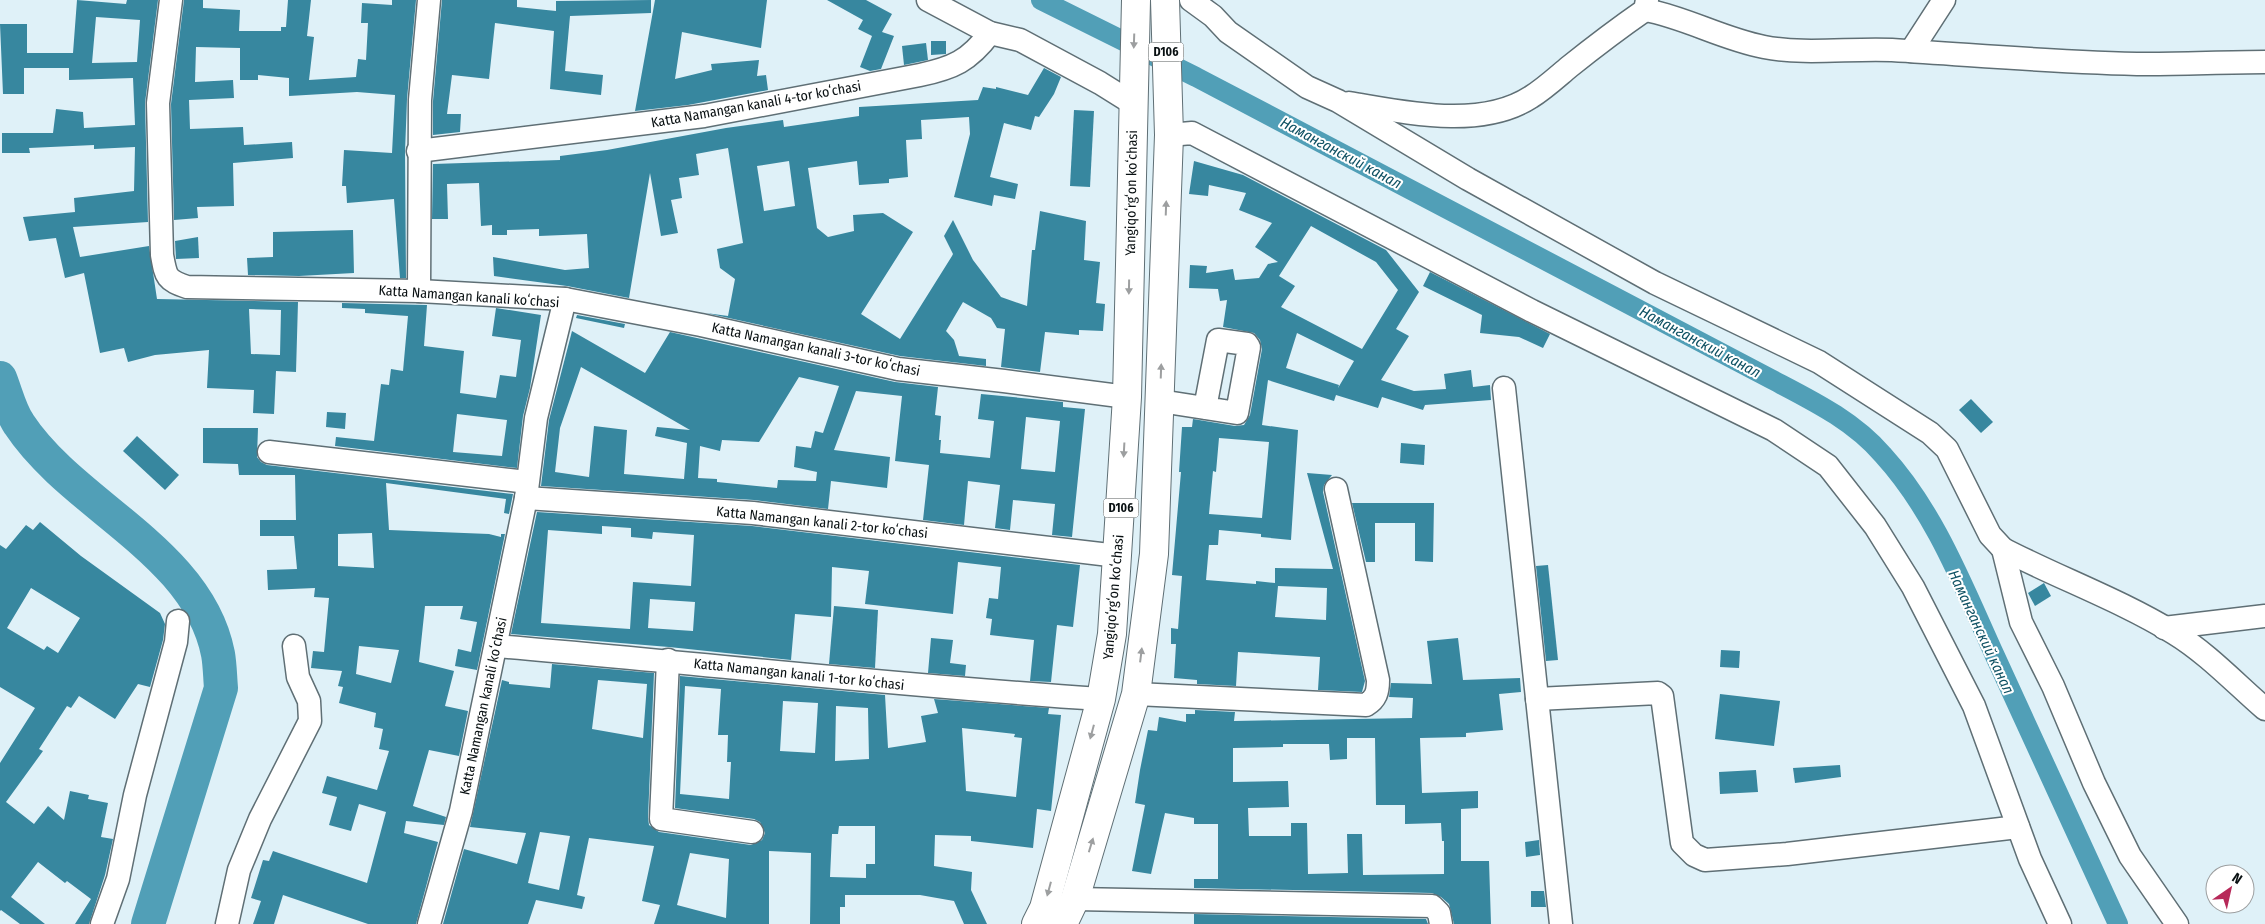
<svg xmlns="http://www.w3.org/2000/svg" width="2265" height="924" font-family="'Fira Sans Condensed',sans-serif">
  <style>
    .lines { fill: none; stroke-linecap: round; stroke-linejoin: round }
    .canal { stroke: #519fb7; stroke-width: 20 }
    .river { stroke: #519fb7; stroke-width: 34 }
    .building { fill: #37879f; fill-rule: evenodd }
    .minor-casing { stroke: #5f6f75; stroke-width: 25 }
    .major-casing { stroke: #5f6f75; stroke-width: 30 }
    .minor { stroke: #fff; stroke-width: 22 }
    .major { stroke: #fff; stroke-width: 28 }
    .oneway { fill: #9d9fa0 }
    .labels { text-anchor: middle; stroke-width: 4; stroke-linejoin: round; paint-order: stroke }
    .shield { fill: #fff; stroke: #535859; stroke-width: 1 }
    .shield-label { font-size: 12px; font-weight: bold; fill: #091012 }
    .street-label { font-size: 14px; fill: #091012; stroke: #fff }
    .water-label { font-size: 15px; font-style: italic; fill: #0f5163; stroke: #fff }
  </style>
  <rect width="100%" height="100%" fill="#dff1f8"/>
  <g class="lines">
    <path class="canal" d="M1041 0 1196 77 1771 379C1811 400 1853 420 1883 455 1935 512 1963 586 1995 656 2036 745 2077 835 2118 924"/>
    <path class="river" d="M0 378C6 393 10 411 19 424 73 506 198 551 218 654 220 665 220 677 221 688L148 924"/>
  </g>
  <g class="building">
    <path d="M77 0 126 4 127 0H158L145 103 148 222 73 227 80 257 149 246 157 299 298 302 296 372 276 371 274 414 253 413 254 390 207 388 209 350 155 355 128 362 124 348 100 353 84 273 65 278 56 238 29 241 23 217 75 212 74 198 134 191 135 147 94 149V145L29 148 30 153H2V133H53L56 109 83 112 84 128 135 125 133 78 69 80V68H24V94H3L0 24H27V53H73ZM96 17 140 20 137 62 92 63ZM249 309 281 310 280 355 251 354Z"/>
    <path d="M184 0H203V8L240 10 239 31H281V27H286L288 0H311L307 36 314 37 309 80 356 77 358 59 366 60 368 23H361L362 3 392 5V0H416L407 99 405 152 406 278H400L394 199 347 203 346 186H342L344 150 392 153 395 95 357 92 289 96V78L258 75V80H240V48L196 47 195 82 233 80 234 98 189 100 190 129 243 127 244 145 292 142 293 158 233 163 234 206 197 207 198 218 174 220 171 104Z"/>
    <path d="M442 0H517V7L556 11V1L651 0V13L570 16 565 71 603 75 601 95 550 89 554 31 495 23 489 79 452 75 447 114H461L460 132 433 135V101Z"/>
    <path d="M655 0H767L761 48 682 32 675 79 712 70 711 64 759 60 757 76 766 75 768 90 688 105 635 111Z"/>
    <path d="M827 0H866L892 14 882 32 894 36 881 69 870 71 860 67 872 36 858 29 863 20Z"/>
    <path d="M931 41H946V54L931 55Z"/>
    <path d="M926 43 928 60 904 65 902 46Z"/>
    <path d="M1044 68 1061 77 1054 94 1039 117 1035 116 1031 130 1004 123 990 177 1018 184 1015 199 994 195 992 206 954 197 970 134 969 117 921 120 922 139 906 140 908 177 889 179V183L859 185 857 161 808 168 817 228 828 237 854 231 853 215 883 213 913 232 861 314 900 339 952 256 953 254 944 236 953 220 973 260 1001 297 1027 306 1032 250H1035L1040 211 1086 221 1084 260 1100 262 1096 303 1105 304 1103 331 1079 330V335L1045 332 1040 372 1001 367 1005 329 997 328 991 318 963 302 946 331 954 340 959 356 986 359V366L900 356 706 313 728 316 735 279 720 268 717 249 743 243 728 148 696 154 699 175 679 178 682 198 671 200 678 233 661 236 650 173 629 298 567 286 494 276 493 257 565 270 589 268 587 234 539 236V229L507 230V235H492V225L481 226 479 183 447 184 448 219H432L433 164 560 160V156L607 150 726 128 783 120 784 127 859 116V107L978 100 983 87 996 89V87L1028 95ZM789 161 795 206 764 211 757 166Z"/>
    <path d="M1074 110 1094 111 1090 187 1070 186Z"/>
    <path d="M1194 161 1243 175 1386 250 1419 292 1396 329 1409 336 1381 380 1414 391 1446 389 1444 374 1471 370 1473 387 1490 385 1491 400 1425 405 1423 410 1382 397 1378 408 1336 395 1334 401 1268 380 1262 425 1298 430 1291 540 1261 537V534L1219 530 1218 545H1209L1206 580 1256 584V581L1275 583V568L1333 569 1307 473 1332 475 1324 485 1323 492 1365 681 1362 692 1318 690 1320 657 1238 652 1236 686 1197 684V680L1174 678 1176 644H1171V628L1178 629 1182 576 1172 575 1181 472H1179L1182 427H1192L1193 419 1235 426 1244 425 1250 415 1262 349 1260 340 1254 333 1223 327 1227 300 1220 301 1218 289 1189 288 1190 265 1207 266 1206 273 1233 269 1235 280 1259 278 1268 264 1278 262 1255 247 1272 223 1239 210 1246 193 1209 185 1208 196 1189 194ZM1311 226 1376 262 1398 290 1362 349 1281 307 1295 286 1279 276ZM1297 333 1354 361 1338 388 1339 385 1286 368ZM1219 438 1269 442 1262 518 1209 514 1213 471 1216 472ZM1278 586 1327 588 1326 620 1275 617Z"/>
    <path d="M353 230 354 273 299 276 248 275 247 258 273 257V232Z"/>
    <path d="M198 237 199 258 176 259 175 241Z"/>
    <path d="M1430 272 1550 334 1543 348 1519 337 1480 333 1482 315 1423 286Z"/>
    <path d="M342 303 427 305 424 346 464 351 460 393 496 398 500 375 516 377 521 340 492 336 496 308 541 315 530 388 523 416 517 468 335 446 336 437 374 441 381 384 389 385 391 369 403 371 408 316 365 313V309L342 308ZM457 414 507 420 502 456 453 452Z"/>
    <path d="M577 315 625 324 624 328 576 318Z"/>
    <path d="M572 331 645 373 670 332 895 382 938 387 935 415 941 416 939 440H941L940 453 990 458 994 421 978 419 981 394 1063 402V407L1085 409 1072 537 1052 535 1055 504 1013 500 1010 530 995 528 1000 485 968 481 964 525 923 520 929 465 895 461 902 396 856 391 834 450 890 457 887 488 831 481 828 509 754 500 541 486 549 420ZM581 367 690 430 657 427 655 436 687 443 684 479 624 474 627 430 594 426 589 477 555 472 560 428ZM799 377 839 386 823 433 815 431 811 448 796 446 794 467 817 472 816 481 778 480 777 488 717 482V479L698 478 700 446 720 451 722 440 759 442ZM1026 417 1060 421 1055 472 1021 469Z"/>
    <path d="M1971 399 1993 422 1981 433 1959 410Z"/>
    <path d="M327 412 346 413 345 429 326 427Z"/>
    <path d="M203 428H258L257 457 261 462 267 465 513 494 509 514 504 513 506 499 386 483 389 530 489 534 501 537V534H505L477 670 455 666 458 649 471 652 477 622 460 619 463 606H425L419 662 454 671 445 706 468 711 459 756 429 750 413 806 446 817 444 825 406 821 404 833 438 842 416 924H368L283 895 274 924H253L261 901 251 898 263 860 269 861 273 851 367 883 386 812 359 804 351 831 329 825 337 797 322 793 327 776 377 790 389 751 379 749 383 729 374 727 376 713 339 703 343 687 338 686 342 671 311 668 313 651 324 652 329 598 314 597 315 588 268 590 267 570 297 569 294 536H260V520H296L295 475H239L238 464 203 463ZM372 533 374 568 338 566V534ZM359 646 399 650 391 683 356 674Z"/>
    <path d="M137 436 179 475 165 490 123 451Z"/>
    <path d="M1401 443 1425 445 1424 465 1400 463Z"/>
    <path d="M1352 503H1434L1433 562 1415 561V523H1375V562H1366Z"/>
    <path d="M537 512 752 526 1080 565 1073 627 1057 625 1051 682 1030 681 1034 640 990 635 992 619 986 618 989 598 998 599 1001 567 958 562 953 614 865 604 869 571 832 567 831 617 795 614 791 660 669 647 511 634ZM602 526 631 528V537L652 539 653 532 694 535 691 586 633 582 630 629 541 623 548 530 602 534ZM650 599 695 602 693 631 648 628Z"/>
    <path d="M40 522 81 556 160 613 165 624 163 640 150 687 138 684 115 719 79 696 71 708 67 706 39 749 43 751 6 802 34 824 48 806 64 820 70 791 89 795 88 799 108 803 101 837 113 839 105 875 89 924H75L91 899 67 881 65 883 38 862 11 897 45 924H20L1 910 0 911V763L35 708 0 687V545L6 549 26 525 33 530ZM31 588 80 618 58 653 47 646 44 650 7 628Z"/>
    <path d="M1548 565 1558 660 1546 661 1536 566Z"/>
    <path d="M2044 583 2051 596 2035 606 2028 593Z"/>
    <path d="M834 606 878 610 875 668 829 664Z"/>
    <path d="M931 638 953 640 950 663 966 665 965 676 928 673Z"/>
    <path d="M1458 638 1463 680 1520 678 1521 692 1499 694 1503 730 1466 733V737L1420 738 1422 793 1478 791V808L1461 809V861H1489L1491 924H1454L1449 904 1441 897 1432 893 1194 888V879H1218V824H1194V818L1165 813 1151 874 1132 871 1145 805 1135 803 1140 770 1148 730 1157 731 1159 717 1186 722V714H1195V710L1235 712 1234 721 1412 718 1413 698 1389 697 1391 683 1432 684 1427 641ZM1347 738H1375L1376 805H1405V824L1441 823 1442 841H1444V874L1363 875 1362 834H1347L1348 873 1308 874 1307 823H1291V836H1249L1248 808 1289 807 1288 781 1233 782V748L1283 747V744H1329L1330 760 1347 759Z"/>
    <path d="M1721 650 1740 651 1739 668 1720 667Z"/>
    <path d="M552 664 654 673 648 818 649 825 659 832 751 845 762 840 765 833 760 822 754 819 675 808 680 676 885 695 888 748 926 742 921 716 938 713 934 699 1049 708 1048 714 1061 715 1051 811 1037 809 1033 848 971 841V836L935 835 934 866 972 872 971 890 987 924H964L954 901 920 895H845V907H840V924H810L811 853 769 851V924H654L660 905 642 901 654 846 589 838 577 895 585 897 582 909 536 900 528 924H443L464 849 517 864 526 833 470 827 502 680 509 682V684L550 688ZM598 680 647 684 643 738 592 729ZM685 686 721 689 718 735H728L727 762H731L729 799 680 794ZM783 701 818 703 815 753 780 751ZM836 706 868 708 869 759 835 761ZM962 728 1015 734 1014 737 1022 738 1016 797 966 791ZM839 826H875V864H866V878L830 877 832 834H838ZM540 832 570 836 559 890 528 883ZM690 853 729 859 726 918 677 905Z"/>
    <path d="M1720 694 1780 701 1774 746 1715 739Z"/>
    <path d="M1840 765 1841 777 1795 783 1793 768Z"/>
    <path d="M1756 770 1758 792 1720 794 1719 772Z"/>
    <path d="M1539 840 1540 855 1526 857 1525 842Z"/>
    <path d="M1531 891H1544L1546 907H1531Z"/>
    <path d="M1194 914 1426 919 1428 924H1194Z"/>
  </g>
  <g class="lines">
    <defs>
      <g id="minor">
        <path d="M171 0 158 103 162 255C166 277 166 280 187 287L419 291 565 299 701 325 898 369 1004 381 1127 397"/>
        <path d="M928 0 990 33 1020 40 1100 83 1132 103"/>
        <path d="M1191 0 1213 16 1228 32 1307 87 1338 101 1468 179 1655 283 1819 362 1930 433 1947 449 1990 535 2003 549C2059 578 2120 600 2174 633 2207 653 2236 684 2265 709"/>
        <path d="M1645 10C1685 17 1722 39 1764 47 1805 55 1850 48 1892 50 1977 55 2062 63 2148 64 2187 64 2226 62 2265 62"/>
        <path d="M1911 51 1944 0"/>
        <path d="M1349 103C1404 112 1480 130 1531 97 1544 89 1557 77 1569 67 1594 47 1619 28 1645 10L1647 0"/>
        <path d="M1169 135 1192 133 1532 311 1774 430 1828 466 1875 526 1913 587 1974 706 2030 859 2060 924"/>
        <path d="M418 151 704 116 920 75C953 68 969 61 990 33"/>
        <path d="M419 291 420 100 429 0"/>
        <path d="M1504 388 1561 924"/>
        <path d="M1160 401 1237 413 1249 347 1247 344 1218 340 1205 408"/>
        <path d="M269 452 527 482"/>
        <path d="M526 498 753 513 1118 556"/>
        <path d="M2003 549 2021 622 2053 686 2094 783 2130 856 2177 924"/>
        <path d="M2164 628 2265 616"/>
        <path d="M496 646C698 663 899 686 1101 699"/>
        <path d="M668 660 661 819 752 832"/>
        <path d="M1136 694 1366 705C1376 699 1378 692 1378 680L1336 489"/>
        <path d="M1537 699 1658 693 1662 696 1682 843 1694 855 1705 860 1787 854 2018 827"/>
        <path d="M1075 899 1432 906 1439 913 1441 924"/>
        <path d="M102 924 118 879 135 795 176 642 178 621"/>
        <path d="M227 924 239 870 260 819 310 721 309 701 298 677 294 646"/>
        <path d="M429 924 461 811 526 498 536 418 565 299"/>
      </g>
      <g id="major">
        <path d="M1036 924 1044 908 1101 699 1112 634 1127 397 1136 0"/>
        <path d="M1063 924 1075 899 1136 694 1154 554 1169 135 1165 0"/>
      </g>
    </defs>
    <use href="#minor" class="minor-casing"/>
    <use href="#major" class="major-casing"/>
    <use href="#minor" class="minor"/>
    <use href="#major" class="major"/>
  </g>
  <defs><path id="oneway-solid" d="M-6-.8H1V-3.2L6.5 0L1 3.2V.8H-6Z" transform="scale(1.25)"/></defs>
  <g class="oneway">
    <use href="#oneway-solid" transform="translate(1134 41) rotate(92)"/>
    <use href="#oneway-solid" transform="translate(1166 208) rotate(-88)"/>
    <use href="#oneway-solid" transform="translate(1129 287) rotate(91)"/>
    <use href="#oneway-solid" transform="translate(1161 371) rotate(-88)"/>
    <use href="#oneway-solid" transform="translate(1124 450) rotate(93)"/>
    <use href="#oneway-solid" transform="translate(1141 655) rotate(-83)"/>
    <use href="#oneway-solid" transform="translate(1092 732) rotate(105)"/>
    <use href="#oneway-solid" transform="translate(1091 845) rotate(-73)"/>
    <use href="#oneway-solid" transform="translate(1049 889) rotate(105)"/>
  </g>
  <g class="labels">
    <g class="shield">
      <rect x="1148.5" y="42.5" width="35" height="19" rx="4"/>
      <rect x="1103.5" y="498.5" width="35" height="19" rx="4"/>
    </g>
    <g class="shield-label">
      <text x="1166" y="56">D106</text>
      <text x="1121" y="512">D106</text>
    </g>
    <g class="street-label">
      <text transform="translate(756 104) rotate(-10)" y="5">Katta Namangan kanali 4-tor koʻchasi</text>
      <text transform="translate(1131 193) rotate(-89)" y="5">Yangiqoʻrgʻon koʻchasi</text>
      <text transform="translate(469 296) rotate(4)" y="5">Katta Namangan kanali koʻchasi</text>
      <text transform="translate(816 349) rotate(12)" y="5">Katta Namangan kanali 3-tor koʻchasi</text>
      <text transform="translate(822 522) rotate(6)" y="5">Katta Namangan kanali 2-tor koʻchasi</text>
      <text transform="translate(1113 597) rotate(-85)" y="5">Yangiqoʻrgʻon koʻchasi</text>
      <text transform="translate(799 674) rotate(6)" y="5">Katta Namangan kanali 1-tor koʻchasi</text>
      <text transform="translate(483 706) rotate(-78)" y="5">Katta Namangan kanali koʻchasi</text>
    </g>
    <g class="water-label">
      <text transform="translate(1341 153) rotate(28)" y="5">Наманганский канал</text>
      <text transform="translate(1700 342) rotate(28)" y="5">Наманганский канал</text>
      <text transform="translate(1981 632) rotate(65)" y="5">Наманганский канал</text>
    </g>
  </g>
  <g transform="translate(2230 889) rotate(34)"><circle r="24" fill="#ffffff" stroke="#9d9fa0"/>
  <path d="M0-4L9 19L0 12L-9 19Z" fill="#b72959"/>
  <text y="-8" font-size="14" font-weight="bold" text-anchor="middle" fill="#091012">N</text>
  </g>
</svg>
